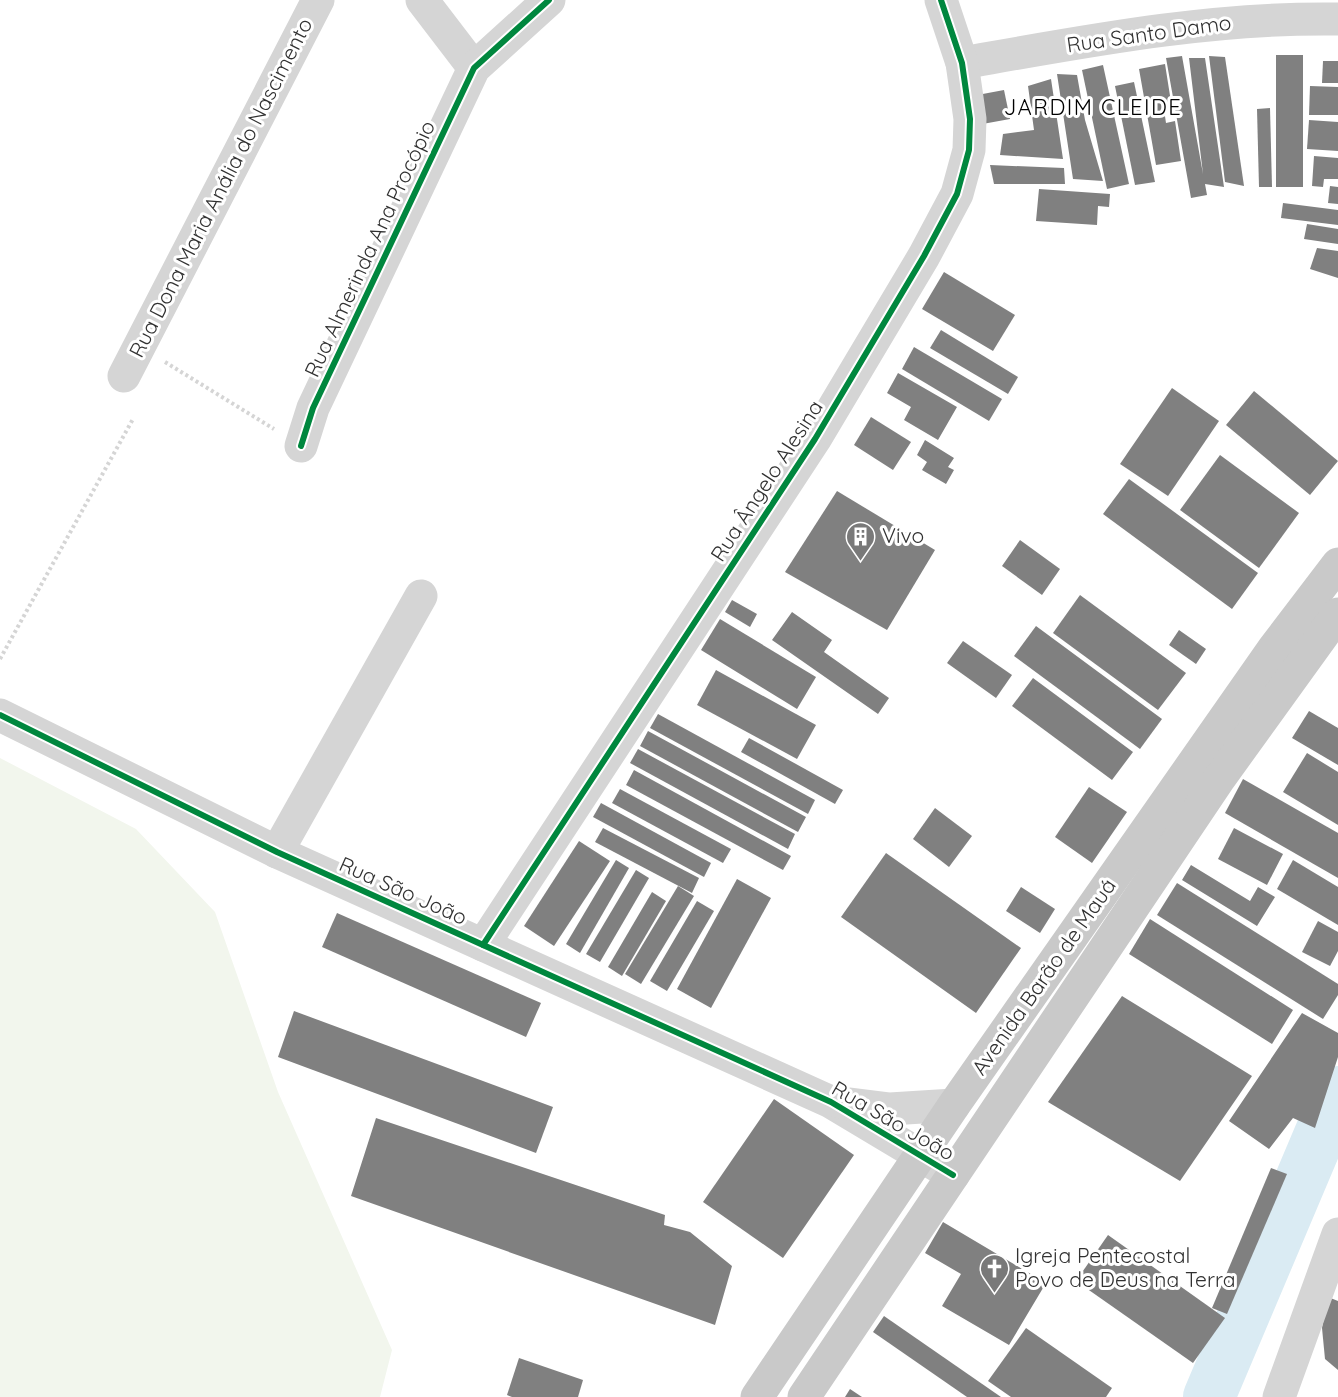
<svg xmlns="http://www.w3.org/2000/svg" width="1338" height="1397" font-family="Quicksand,sans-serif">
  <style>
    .green { fill: #f2f6ed }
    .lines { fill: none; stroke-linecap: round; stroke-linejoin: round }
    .river { stroke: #daebf3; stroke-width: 52 }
    .building { fill: #808080 }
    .path { stroke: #d5d5d5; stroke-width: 4; stroke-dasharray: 3 3; stroke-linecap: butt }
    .minor { stroke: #d5d5d5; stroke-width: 33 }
    .major { stroke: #c9c9c9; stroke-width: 33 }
    .cycleway-casing { stroke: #fff; stroke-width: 10 }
    .cycleway { stroke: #00873e; stroke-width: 6 }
    .labels { text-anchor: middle; stroke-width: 6; stroke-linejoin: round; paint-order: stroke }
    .street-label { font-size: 21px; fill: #313131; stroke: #fff }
    .poi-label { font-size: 21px; fill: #313131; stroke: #fff; text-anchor: start }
    .neighbourhood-label { font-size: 22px; letter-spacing: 1.5px; fill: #000; stroke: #fff }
  </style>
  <rect width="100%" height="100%" fill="#fff"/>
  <path class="green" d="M0 758 136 829 215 912 278 1092 392 1350 380 1397H0Z"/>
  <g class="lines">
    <path class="river" d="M1209 1397 1338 1092"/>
  </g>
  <g class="building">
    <rect x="1276" y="55" width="27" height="132"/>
    <path d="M1182 56 1203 174 1189 58H1205L1224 187 1205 184 1207 195 1191 198 1166 58Z"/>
    <path d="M1209 56 1225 57 1244 186 1225 182Z"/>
    <path d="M1323 61H1338V83H1322Z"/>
    <path d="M1165 64 1171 102 1163 103 1166 123 1175 121 1181 161 1156 165 1139 69Z"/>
    <path d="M1103 65 1129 184 1107 189 1082 70Z"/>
    <path d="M1057 74 1077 75 1085 120 1103 181 1073 179Z"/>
    <path d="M1051 79 1063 159 1000 155 1003 134 1034 130 1028 86Z"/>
    <path d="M1134 82 1155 182 1135 185 1115 86Z"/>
    <path d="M1310 86 1338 87V115H1309Z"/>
    <path d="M1004 90 1010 119 977 125 972 96Z"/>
    <path d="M1270 108 1272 187H1259L1257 109Z"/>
    <path d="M1309 120 1338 122V151L1307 149Z"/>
    <path d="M1314 156 1338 158V179H1324L1323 187 1312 186Z"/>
    <path d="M990 165 1064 168 1065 184H994Z"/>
    <path d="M1330 186 1338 187V204L1328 203Z"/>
    <path d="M1039 189 1110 194 1109 207 1098 206 1097 225 1036 221Z"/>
    <path d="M1283 203 1338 210V225L1281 218Z"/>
    <path d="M1307 224 1338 229V244L1304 239Z"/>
    <path d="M1317 248 1338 251V278L1310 269Z"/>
    <path d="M944 272 1015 315 993 351 922 309Z"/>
    <path d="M941 330 1018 377 1008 394 930 348Z"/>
    <path d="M914 347 1002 399 989 421 902 369Z"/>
    <path d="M898 373 957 407 938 440 904 420 911 407 887 393Z"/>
    <path d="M1172 388 1219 421 1168 496 1120 464Z"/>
    <path d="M1254 391 1338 461 1310 495 1226 425Z"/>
    <path d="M871 417 911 442 893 470 854 445Z"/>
    <path d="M925 440 954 458 948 467 954 470 946 484 922 470 927 462 917 455Z"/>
    <path d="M1220 455 1299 513 1259 568 1180 510Z"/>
    <path d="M1129 479 1258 573 1232 609 1103 514Z"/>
    <path d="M837 491 935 550 887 630 785 572Z"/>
    <path d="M1020 540 1060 569 1042 595 1002 566Z"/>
    <path d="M1080 595 1186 673 1158 710 1053 633Z"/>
    <path d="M732 600 757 614 750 627 725 612Z"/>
    <path d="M792 612 832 640 824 652 889 698 878 714 772 640Z"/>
    <path d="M720 619 816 677 797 709 701 650Z"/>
    <path d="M1036 626 1162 719 1140 749 1014 656Z"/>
    <path d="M1179 630 1206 649 1196 664 1169 645Z"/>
    <path d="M963 641 1012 675 996 698 947 663Z"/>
    <path d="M716 670 816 725 797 759 697 705Z"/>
    <path d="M1033 678 1133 752 1112 780 1012 706Z"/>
    <path d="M1309 711 1338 728V765L1292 738Z"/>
    <path d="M658 714 815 800 808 814 650 728Z"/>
    <path d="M648 731 806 817 798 832 640 746Z"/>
    <path d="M749 738 843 790 835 804 741 752Z"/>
    <path d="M638 749 795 834 788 849 630 763Z"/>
    <path d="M1307 753 1338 772V825L1283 792Z"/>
    <path d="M634 770 791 856 783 870 626 785Z"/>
    <path d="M1243 779 1338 833V878L1225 813Z"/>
    <path d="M1089 787 1127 812 1092 863 1055 837Z"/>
    <path d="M620 789 731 849 723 863 612 803Z"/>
    <path d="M601 803 711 863 704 877 593 817Z"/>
    <path d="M935 808 972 836 949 867 913 839Z"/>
    <path d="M603 828 699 878 692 893 595 842Z"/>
    <path d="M1234 828 1283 854 1267 885 1218 859Z"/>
    <path d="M579 841 610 861 554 946 524 926Z"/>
    <path d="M886 853 1021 948 976 1013 841 917Z"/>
    <path d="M616 860 629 868 580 953 566 944Z"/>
    <path d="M1293 860 1338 887V925L1277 889Z"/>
    <path d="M1191 865 1250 901 1258 887 1275 897 1257 926 1182 880Z"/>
    <path d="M636 870 649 878 600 962 586 954Z"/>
    <path d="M737 879 771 898 711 1008 677 989Z"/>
    <path d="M1177 883 1338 984V995L1323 1019 1157 915Z"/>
    <path d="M678 886 694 896 641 984 625 974Z"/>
    <path d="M1021 887 1055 909 1040 933 1006 911Z"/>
    <path d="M652 892 666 901 622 976 608 967Z"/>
    <path d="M697 901 714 911 667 991 650 981Z"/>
    <path d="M337 913 541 1003 526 1037 322 947Z"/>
    <path d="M1150 919 1293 1010 1272 1044 1129 954Z"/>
    <path d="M1318 921 1338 932V951L1330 966 1302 952Z"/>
    <path d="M1122 996 1252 1076 1180 1181 1048 1102Z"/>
    <path d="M294 1011 553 1107 536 1153 278 1057Z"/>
    <path d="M1302 1013 1338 1033V1057L1315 1128 1293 1118 1269 1149 1229 1121Z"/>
    <path d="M774 1099 854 1155 783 1258 703 1202Z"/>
    <path d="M376 1118 665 1215 664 1225 690 1232 732 1266 715 1325 351 1196Z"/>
    <path d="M1271 1168 1287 1174 1227 1314 1212 1308Z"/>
    <path d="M943 1222 1046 1283 1009 1345 942 1306 961 1274 925 1253Z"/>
    <path d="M1108 1235 1225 1318 1193 1363 1076 1281Z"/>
    <path d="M1328 1297 1338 1301V1370L1325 1359 1322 1328Z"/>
    <path d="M884 1316 1001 1397H967L873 1332Z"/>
    <path d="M1026 1328 1112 1388 1106 1397H1011L988 1381Z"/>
    <path d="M519 1358 583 1380 578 1397H512L507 1395Z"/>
    <path d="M850 1389 862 1397H845Z"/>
  </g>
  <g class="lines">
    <g class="path">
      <path d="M165 362 274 429"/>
      <path d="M0 659 133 419"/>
    </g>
    <g class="minor">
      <path d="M422 0 474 68"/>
      <path d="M962 63C1087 41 1211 17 1338 19"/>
      <path d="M124 376 318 0"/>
      <path d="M301 446 313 408 474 68 549 0"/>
      <path d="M0 715 277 852 831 1102 953 1175"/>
      <path d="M277 852 421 596"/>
      <path d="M483 945 815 439 924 256 957 194 969 150 970 119 962 63 941 0"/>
      <path d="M842 1103 890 1109 954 1105"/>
      <path d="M1279 1397 1338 1234"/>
    </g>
    <g class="major">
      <path d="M757 1397 954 1105 1274 648 1338 564"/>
      <path d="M804 1397 1219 779 1338 614"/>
    </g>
    <defs>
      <g id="cycleway">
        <path d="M301 446 313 408 474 68 549 0"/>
        <path d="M0 715 277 852 831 1102 953 1175"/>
        <path d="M483 945 815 439 924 256 957 194 969 150 970 119 962 63 941 0"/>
      </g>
    </defs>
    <use href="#cycleway" class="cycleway-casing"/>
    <use href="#cycleway" class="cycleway"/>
  </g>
  <defs>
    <symbol id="building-pin" viewBox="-11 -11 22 30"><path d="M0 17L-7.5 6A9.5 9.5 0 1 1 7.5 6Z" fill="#797979" stroke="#fff"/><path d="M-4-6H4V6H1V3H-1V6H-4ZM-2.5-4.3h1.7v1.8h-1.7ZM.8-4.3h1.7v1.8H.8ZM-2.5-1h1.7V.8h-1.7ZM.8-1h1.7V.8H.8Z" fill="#fff"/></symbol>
    <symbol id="church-pin" viewBox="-11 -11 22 30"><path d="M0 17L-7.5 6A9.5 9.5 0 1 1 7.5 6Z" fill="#797979" stroke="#fff"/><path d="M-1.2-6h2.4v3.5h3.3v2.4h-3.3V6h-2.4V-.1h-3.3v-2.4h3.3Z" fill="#fff"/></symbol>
  </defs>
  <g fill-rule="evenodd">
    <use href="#building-pin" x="844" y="520" width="33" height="45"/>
    <use href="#church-pin" x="978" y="1252" width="33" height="45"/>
  </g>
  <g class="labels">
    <g class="street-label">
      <text transform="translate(1149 34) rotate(-8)" y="7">Rua Santo Damo</text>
      <text transform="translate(221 188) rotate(-63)" y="7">Rua Dona Maria Anália do Nascimento</text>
      <text transform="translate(370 249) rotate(-65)" y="7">Rua Almerinda Ana Procópio</text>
      <text transform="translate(767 481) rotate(-57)" y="7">Rua Ângelo Alesina</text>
      <text transform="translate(403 891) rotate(24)" y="7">Rua São João</text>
      <text transform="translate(1044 977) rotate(-55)" y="7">Avenida Barão de Mauá</text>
      <text transform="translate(893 1121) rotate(30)" y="7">Rua São João</text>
    </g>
    <g class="poi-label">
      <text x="882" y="543">Vivo</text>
      <text x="1015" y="1263">Igreja Pentecostal<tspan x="1015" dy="24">Povo de Deus na Terra</tspan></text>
    </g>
    <g class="neighbourhood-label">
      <text x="1093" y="115">JARDIM CLEIDE</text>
    </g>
  </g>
</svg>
